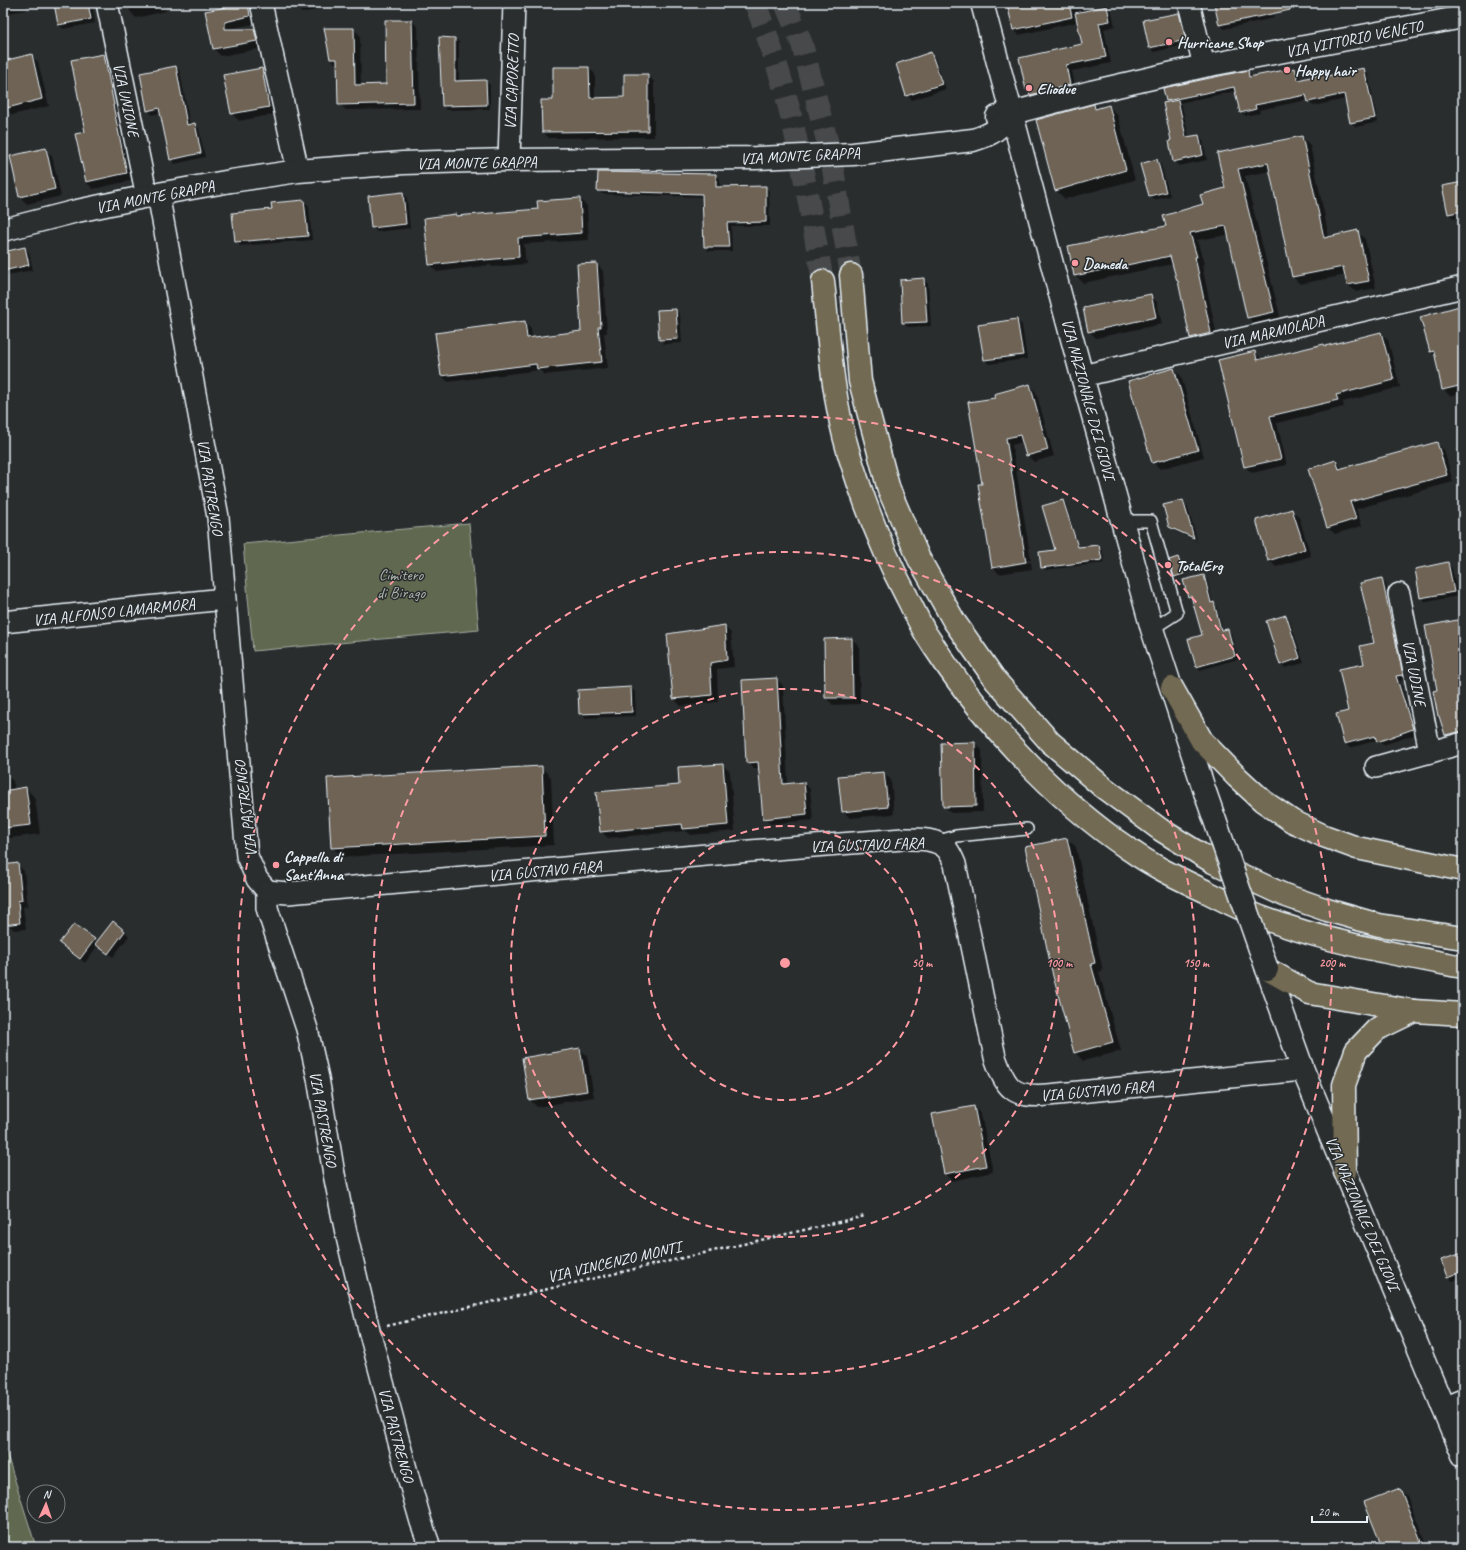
<svg xmlns="http://www.w3.org/2000/svg" width="1466" height="1550" font-family="Caveat,sans-serif">
  <style>
    .green { fill: #60694f; stroke: #a4ada4 }
    .shadow { fill: #0007 }
    .building { fill: #6e6355; stroke: #e8f1f8 }
    .lines { fill: none; stroke-linecap: round; stroke-linejoin: round }
    .trunk-tunnel { stroke: #464a4c; stroke-width: 22; stroke-dasharray: 22 11; stroke-linecap: butt }
    .service-casing { stroke: #e8f1f8; stroke-width: 14 }
    .minor-casing { stroke: #e8f1f8; stroke-width: 24 }
    .tertiary-casing { stroke: #e8f1f8; stroke-width: 25 }
    .secondary-casing { stroke: #e8f1f8; stroke-width: 25 }
    .trunk-casing { stroke: #e8f1f8; stroke-width: 25 }
    .path { stroke: #e8f1f8; stroke-width: 2.5; stroke-dasharray: 3 3; stroke-linecap: butt }
    .service { stroke: #2a2d2e; stroke-width: 11 }
    .minor { stroke: #2a2d2e; stroke-width: 21 }
    .tertiary { stroke: #2a2d2e; stroke-width: 22 }
    .secondary { stroke: #2a2d2e; stroke-width: 22 }
    .trunk { stroke: #736b52; stroke-width: 22 }
    .secondary-bridge-casing { stroke: #e8f1f8; stroke-width: 25; stroke-linecap: butt }
    .secondary-bridge { stroke: #2a2d2e; stroke-width: 22 }
    .ring { fill: none; stroke: #ff9aa2; stroke-width: 2; stroke-dasharray: 7 5 }
    .poi-dot { fill: #ff9aa2; stroke: #2a2d2e; stroke-width: 1.5 }
    .labels { text-anchor: middle; stroke-width: 3; stroke-linejoin: round; paint-order: stroke }
    .street-label { font-size: 16px; fill: #e8f1f8; stroke: #2a2d2e }
    .poi-label { font-size: 16px; font-weight: bold; fill: #e8f1f8; stroke: #2a2d2e; text-anchor: start }
    .park-label { font-size: 16px; fill: #abb4ac; stroke: #2a2d2e }
    .centre { fill: #ff9aa2; stroke: #2a2d2e; stroke-width: 2 }
    .ring-label { font-size: 12px; text-anchor: middle; font-weight: bold; fill: #ff9aa2; stroke: #2a2d2e; stroke-width: 3; stroke-linejoin: round; paint-order: stroke }
  </style>
  <rect width="100%" height="100%" fill="#2a2d2e"/>
  <filter id="ink" filterUnits="userSpaceOnUse"><feTurbulence type="fractalNoise" baseFrequency=".025" numOctaves="2"/><feDisplacementMap in="SourceGraphic" scale="8" xChannelSelector="R" yChannelSelector="G"/><feConvolveMatrix kernelMatrix="1 2 1 2 8 2 1 2 1" color-interpolation-filters="sRGB"/></filter>
  <g filter="url(#ink)">
    <g class="green">
      <path d="M469 523 479 630 253 651 243 544Z"/>
      <path d="M3 1442 36 1547H3Z"/>
    </g>
    <g class="shadow">
      <path d="M3 3H26L27 10 3 14Z"/>
      <path d="M55 3H92L95 23 63 29 59 25Z"/>
      <path d="M128 3H165L166 11 136 18 130 11Z"/>
      <path d="M194 3H229L230 7 247 4 254 11 257 23 230 29 254 30 261 37 263 48 221 56 214 49 205 4 197 5Z"/>
      <path d="M295 3H328L329 7 302 13 295 6Z"/>
      <path d="M410 3H421L416 8Z"/>
      <path d="M466 3H482L481 8Z"/>
      <path d="M1008 3H1110L1115 26 1104 29 1111 63 1072 71 1076 90 1036 101 1027 90 1083 45 1078 22 1019 35 1013 29Z"/>
      <path d="M1221 3H1271L1274 18 1224 29 1220 24Z"/>
      <path d="M1179 14 1183 18 1189 44 1154 52 1150 47Z"/>
      <path d="M412 21 418 27 420 109 346 110 339 104 338 65 330 59 354 29 360 35 361 86 387 85Z"/>
      <path d="M455 39 459 42V82L486 81 490 85V109L446 110 443 106Z"/>
      <path d="M931 53 935 58 946 89 912 100 907 95Z"/>
      <path d="M31 55 38 62 49 106 12 115 5 108 3 99V62Z"/>
      <path d="M104 55 111 62 134 180 93 189 86 182 76 135 86 133Z"/>
      <path d="M175 67 180 71 190 125 195 124 199 129 205 157 175 164 171 159 161 113 152 115 148 110Z"/>
      <path d="M589 68 595 74V99L625 98 648 75 654 82V137L549 138 543 132 554 101Z"/>
      <path d="M261 69 268 76 276 114 239 121 232 114 224 76Z"/>
      <path d="M1295 69 1299 73 1301 80 1327 75 1329 77 1364 70 1368 74 1378 122 1356 127 1351 122 1346 99 1313 106 1308 100 1259 110 1260 113 1245 116 1241 112 1236 91 1179 103 1182 106 1189 138 1198 136 1203 140 1207 160 1179 166 1174 161 1169 103 1167 100 1248 71 1253 77Z"/>
      <path d="M1094 105 1098 109 1109 106 1118 116 1135 180 1065 199 1056 190Z"/>
      <path d="M1302 137 1310 145 1329 237 1358 232 1365 239 1376 288 1356 292 1348 285 1346 275 1300 284 1293 277 1270 171 1245 176 1281 320 1255 325 1248 317 1228 235 1197 240 1204 264 1202 265 1218 341 1199 346 1191 338 1179 282 1173 264 1083 283 1075 275 1167 226 1204 205 1226 189 1218 154Z"/>
      <path d="M45 149 52 156 61 196 27 204 20 197Z"/>
      <path d="M1157 160 1161 165 1170 196 1154 200 1150 196 1141 165Z"/>
      <path d="M716 175 720 179V188L765 187 769 191 770 226H731L732 251H709L705 247 703 197 602 194 598 190Z"/>
      <path d="M1463 183V217L1454 219 1449 214Z"/>
      <path d="M402 193 407 198 410 228 377 232 372 227Z"/>
      <path d="M580 199 587 206 589 240 524 244 526 264 492 267 490 265 437 272 430 265 456 215 457 217 539 210Z"/>
      <path d="M304 201 309 206 312 240 240 246 236 241 273 210Z"/>
      <path d="M25 248 29 252 33 270 3 276V253Z"/>
      <path d="M597 264 603 271 607 333H604L608 368 544 375 540 370 448 382 442 376 524 322 531 329 532 338 582 332Z"/>
      <path d="M924 279 928 284 931 326 908 327 903 323Z"/>
      <path d="M1150 295 1157 302 1162 324 1096 338 1089 331Z"/>
      <path d="M1463 306V393L1450 396 1443 389 1436 357 1431 352Z"/>
      <path d="M676 310 680 315 682 343 664 344 660 339Z"/>
      <path d="M1017 320 1022 325 1027 359 989 364 985 360 980 326Z"/>
      <path d="M1381 333 1388 340 1400 387 1343 402 1344 407 1277 423 1287 465 1252 473 1245 467 1255 352 1262 360 1326 347Z"/>
      <path d="M1174 369 1181 376 1204 457 1160 469 1153 462Z"/>
      <path d="M1030 385 1036 392 1054 456 1034 462 1027 455 1023 442 1012 445 1031 560 997 566V568L1031 562 1032 569 999 574 993 567 983 485 996 399Z"/>
      <path d="M1437 443 1444 450 1453 482 1356 509 1362 526 1335 534 1328 528 1336 461 1343 469Z"/>
      <path d="M1063 501 1066 504 1079 548 1099 546 1102 549 1105 563 1045 570 1042 567 1056 551Z"/>
      <path d="M1183 501 1187 505 1197 539 1173 527Z"/>
      <path d="M1292 510 1299 517 1311 556 1276 567 1269 560Z"/>
      <path d="M1174 530 1197 541 1198 542 1175 531Z"/>
      <path d="M1178 558 1180 560 1185 576 1177 578 1175 577Z"/>
      <path d="M1448 563 1452 568 1458 596 1426 602 1421 598Z"/>
      <path d="M1203 576 1207 579 1213 603 1217 607 1223 631 1227 630 1231 633 1238 659 1200 670 1197 666 1204 636 1193 600 1189 597 1185 581Z"/>
      <path d="M1382 579 1386 584 1407 679 1400 681 1417 734 1383 745 1378 740 1350 748 1345 743 1349 712 1365 665 1376 644Z"/>
      <path d="M1286 616 1290 621 1304 663 1285 668 1281 664Z"/>
      <path d="M1463 620V737L1452 740 1446 735 1441 718 1439 716 1438 690Z"/>
      <path d="M724 626 731 633 734 667 717 669 718 702 681 706 674 699Z"/>
      <path d="M852 639 859 646 860 704 833 705 826 698 825 640Z"/>
      <path d="M777 679 783 686 788 784 804 783 810 789 813 820 770 824 764 818 759 768H753L747 762Z"/>
      <path d="M631 688 635 692 636 716 585 718 580 714Z"/>
      <path d="M975 743 982 750 983 812 951 813 944 806Z"/>
      <path d="M723 765 730 772 735 831 691 835 686 831 608 838 601 831 680 786Z"/>
      <path d="M541 767 551 777 554 845 342 857 332 847Z"/>
      <path d="M3 771 13 781 15 790 26 788 35 798 40 834 3 839Z"/>
      <path d="M884 773 891 780 894 814 850 818 843 811Z"/>
      <path d="M1067 839 1076 847 1103 971 1099 972 1121 1051 1083 1061 1075 1052Z"/>
      <path d="M18 865 24 871 28 906 23 907 26 929 14 930 9 925H3V866Z"/>
      <path d="M125 931 129 936 113 957 98 945 85 963 60 943 94 940 97 943Z"/>
      <path d="M580 1049 587 1056 594 1097 537 1107 530 1100 523 1059Z"/>
      <path d="M974 1107 981 1114 993 1172 952 1181 945 1174 933 1115Z"/>
      <path d="M1463 1254V1277L1452 1281 1448 1276Z"/>
      <path d="M1400 1489 1407 1496 1427 1547H1383Z"/>
    </g>
    <g class="building">
      <path d="M54 3H88L91 19 58 25Z"/>
      <path d="M248 3 250 16 225 22V29H254L257 41 213 49 205 11Z"/>
      <path d="M1007 3H1069L1072 17 1013 30Z"/>
      <path d="M1214 3H1289L1290 10 1219 25Z"/>
      <path d="M1107 6 1110 21 1099 23 1106 57 1066 65 1070 85 1030 95 1028 89 1026 90 1019 58 1082 44 1075 13Z"/>
      <path d="M1179 13 1186 40 1149 48 1143 20Z"/>
      <path d="M385 20H412L414 103 338 105 337 59H330L324 28H354L355 85 386 84Z"/>
      <path d="M439 37 455 38V81L486 80 487 105 442 106Z"/>
      <path d="M931 52 942 84 906 96 896 64Z"/>
      <path d="M32 54 42 99 3 109V61Z"/>
      <path d="M104 54 114 105H113L127 173 86 182 75 134 85 132 71 60Z"/>
      <path d="M176 66 187 125 195 123 201 153 170 160 159 108 147 111 140 73Z"/>
      <path d="M553 67H589L590 98 624 97V74H648V131L542 132 541 100H553Z"/>
      <path d="M262 68 269 107 231 114 223 75Z"/>
      <path d="M1295 68 1298 80 1327 73V76L1364 68 1375 118 1350 123 1344 94 1308 102 1306 95 1255 105 1256 109 1240 113 1234 87 1166 101 1163 88 1248 70 1249 77Z"/>
      <path d="M1178 100 1186 137 1199 135 1203 155 1173 162 1169 141 1171 140 1163 103Z"/>
      <path d="M1094 104 1095 109 1109 105 1126 170 1055 191 1036 120Z"/>
      <path d="M1302 136 1324 238 1358 230 1369 281 1347 285 1343 267 1292 277 1268 163 1238 169 1274 312 1247 318 1226 226 1190 233 1197 257H1195L1211 333 1190 338 1178 281H1177L1170 256 1074 276 1068 246 1166 226 1163 216 1203 204 1200 195 1225 188 1217 153Z"/>
      <path d="M46 148 55 189 19 197 10 156Z"/>
      <path d="M1157 159 1166 192 1149 196 1140 164Z"/>
      <path d="M598 172 716 174V187L766 186V222L727 223 729 247H704L702 194 597 191Z"/>
      <path d="M1463 182V211L1448 214 1442 186Z"/>
      <path d="M403 192 406 224 371 228 368 196Z"/>
      <path d="M580 198 582 233 518 238 519 257 484 260V259L429 265 424 218 456 214V216L538 209 537 201Z"/>
      <path d="M304 200 308 236 235 242 232 213 272 209 271 203Z"/>
      <path d="M25 247 29 265 3 271V252Z"/>
      <path d="M597 263 601 327H598L602 362 537 369 536 364 441 376 435 333 525 321 527 338 581 331 577 264Z"/>
      <path d="M924 278 927 322 902 323 900 280Z"/>
      <path d="M1151 294 1156 317 1088 332 1083 308Z"/>
      <path d="M1463 305V385L1442 390 1434 351 1430 352 1420 317Z"/>
      <path d="M676 309 678 339 659 340 657 310Z"/>
      <path d="M1017 319 1023 355 984 360 978 325Z"/>
      <path d="M1381 332 1394 380 1336 395 1338 400 1270 416 1281 459 1244 467 1218 360 1255 351 1257 360 1324 344 1325 346Z"/>
      <path d="M1174 368 1198 450 1152 463 1128 381Z"/>
      <path d="M1030 384 1048 450 1026 456 1020 435 1006 438 1026 562 992 568 978 484H982L968 402 995 398 994 394Z"/>
      <path d="M1437 442 1447 475 1350 502 1356 519 1327 528 1308 469 1336 460 1339 469Z"/>
      <path d="M1063 500 1078 547 1099 545 1102 560 1041 568 1039 552 1055 550 1042 506Z"/>
      <path d="M1183 500 1194 538 1169 527 1163 505Z"/>
      <path d="M1292 509 1305 549 1268 561 1256 520Z"/>
      <path d="M1178 557 1184 574 1174 577 1169 560Z"/>
      <path d="M1448 562 1454 592 1420 598 1415 569Z"/>
      <path d="M1204 575 1211 603 1214 602 1221 630 1228 629 1235 656 1196 667 1188 639 1202 635 1191 596 1188 597 1183 580Z"/>
      <path d="M1382 578 1403 675 1396 676 1413 729 1377 742 1375 736 1344 744 1336 714 1348 711 1339 669 1364 664 1360 646 1374 643 1360 583Z"/>
      <path d="M1286 615 1300 658 1280 665 1266 621Z"/>
      <path d="M1463 619V731L1445 735 1439 716H1438L1433 691 1437 690 1425 626Z"/>
      <path d="M725 625 727 660 710 663 712 695 673 699 667 634Z"/>
      <path d="M852 638 853 698H825L824 639Z"/>
      <path d="M777 678 783 784 804 782 807 814 763 819 758 762 746 763 742 680Z"/>
      <path d="M631 687 632 712 579 714 578 690Z"/>
      <path d="M975 742 976 806 943 807 941 743Z"/>
      <path d="M723 764 728 825 683 829 682 824 600 832 596 792 679 785 678 767Z"/>
      <path d="M542 766 545 836 331 848 327 778Z"/>
      <path d="M884 772 888 807 842 812 838 776Z"/>
      <path d="M26 787 31 825 3 828V791Z"/>
      <path d="M1067 838 1095 963 1091 964 1113 1042 1074 1053 1053 976 1025 847Z"/>
      <path d="M18 863 22 900 18 901 20 923 3 925V865Z"/>
      <path d="M113 921 125 931 108 954 95 944Z"/>
      <path d="M74 924 95 939 80 959 59 943Z"/>
      <path d="M580 1048 587 1091 529 1100 522 1058Z"/>
      <path d="M974 1106 986 1166 944 1174 932 1114Z"/>
      <path d="M1463 1253V1271L1447 1277 1441 1260Z"/>
      <path d="M1400 1488 1423 1547H1382L1364 1502Z"/>
    </g>
    <g class="lines">
      <g class="trunk-tunnel">
        <path d="M755 3C769 40 782 78 791 116 804 171 813 226 823 281"/>
        <path d="M785 3 802 44 830 152 851 275"/>
      </g>
      <defs>
        <g id="service">
          <path d="M1122 521H1151L1177 613 1152 629"/>
          <path d="M936 842 956 836 1027 829"/>
        </g>
        <g id="minor">
          <path d="M107 3 147 197"/>
          <path d="M261 3 298 171"/>
          <path d="M1189 3 1204 66"/>
          <path d="M509 160 514 3"/>
          <path d="M158 194 218 517 247 856 257 879 267 891V908L307 1029 318 1078 334 1174 346 1233 369 1330 409 1480 421 1522 430 1547"/>
          <path d="M1082 376 1463 287"/>
          <path d="M1399 594 1430 752"/>
          <path d="M3 622 224 599"/>
          <path d="M1376 767 1463 743"/>
          <path d="M267 891 288 893 750 851 903 839C918 839 936 838 947 849 950 853 953 859 955 864L995 1057C1006 1089 1013 1098 1048 1095L1303 1070"/>
          <path d="M1443 1408 1463 1400"/>
        </g>
        <g id="tertiary">
          <path d="M997 117 1091 92 1204 66 1463 17"/>
          <path d="M3 230 77 211 158 194 231 181 298 171 403 163 509 160 756 158 853 154 973 140C993 134 998 130 1011 113"/>
        </g>
        <g id="secondary">
          <path d="M982 3 1082 376 1152 629 1205 792"/>
          <path d="M1267 969 1303 1070 1463 1455"/>
        </g>
        <g id="trunk">
          <path d="M851 275 860 381 889 490 919 559 954 621 996 681 1050 742 1104 788 1161 830 1213 862 1284 895 1327 910 1379 925 1463 938"/>
          <path d="M823 281C829 339 832 398 849 454 864 503 883 552 907 597 913 609 919 622 926 634 976 714 1051 797 1130 850 1154 867 1180 879 1207 892 1225 901 1244 911 1263 918 1327 942 1395 954 1463 967"/>
          <path d="M1172 688 1202 741 1237 777 1263 801 1292 821 1324 836 1357 848 1463 870"/>
          <path d="M1267 969 1309 993 1414 1011 1463 1014"/>
          <path d="M1345 1172 1344 1085 1356 1051 1377 1029 1414 1011"/>
        </g>
      </defs>
      <use href="#service" class="service-casing"/>
      <use href="#minor" class="minor-casing"/>
      <use href="#tertiary" class="tertiary-casing"/>
      <use href="#secondary" class="secondary-casing"/>
      <use href="#trunk" class="trunk-casing"/>
      <path class="path" d="M387 1326 865 1216"/>
      <use href="#service" class="service"/>
      <use href="#minor" class="minor"/>
      <use href="#tertiary" class="tertiary"/>
      <use href="#secondary" class="secondary"/>
      <use href="#trunk" class="trunk"/>
      <defs>
        <path id="secondary-bridge" d="M1205 792 1267 969"/>
      </defs>
      <use href="#secondary-bridge" class="secondary-bridge-casing"/>
      <use href="#secondary-bridge" class="secondary-bridge"/>
    </g>
  </g>
  <g class="ring">
    <circle cx="785" cy="963" r="137"/>
    <circle cx="785" cy="963" r="274"/>
    <circle cx="785" cy="963" r="411"/>
    <circle cx="785" cy="963" r="547"/>
  </g>
  <g class="poi-dot">
    <circle cx="1169" cy="42" r="4"/>
    <circle cx="1287" cy="70" r="4"/>
    <circle cx="1029" cy="88" r="4"/>
    <circle cx="1075" cy="263" r="4"/>
    <circle cx="1168" cy="565" r="4"/>
    <circle cx="276" cy="865" r="4"/>
  </g>
  <g class="labels">
    <g class="street-label">
      <text transform="translate(1354 38) rotate(-11)" y="6">VIA VITTORIO VENETO</text>
      <text transform="translate(511 82) rotate(-88)" y="6">VIA CAPORETTO</text>
      <text transform="translate(127 100) rotate(78)" y="6">VIA UNIONE</text>
      <text transform="translate(800 155) rotate(-3)" y="6">VIA MONTE GRAPPA</text>
      <text transform="translate(477 162) rotate(-1)" y="6">VIA MONTE GRAPPA</text>
      <text transform="translate(155 196) rotate(-11)" y="6">VIA MONTE GRAPPA</text>
      <text transform="translate(1273 331) rotate(-13)" y="6">VIA MARMOLADA</text>
      <text transform="translate(1089 399) rotate(75)" y="6">VIA NAZIONALE DEI GIOVI</text>
      <text transform="translate(211 487) rotate(81)" y="6">VIA PASTRENGO</text>
      <text transform="translate(114 611) rotate(-6)" y="6">VIA ALFONSO LAMARMORA</text>
      <text transform="translate(1415 673) rotate(79)" y="6">VIA UDINE</text>
      <text transform="translate(245 809) rotate(-97)" y="6">VIA PASTRENGO</text>
      <text transform="translate(867 844) rotate(-2)" y="6">VIA GUSTAVO FARA</text>
      <text transform="translate(545 870) rotate(-5)" y="6">VIA GUSTAVO FARA</text>
      <text transform="translate(1097 1090) rotate(-5)" y="6">VIA GUSTAVO FARA</text>
      <text transform="translate(324 1119) rotate(80)" y="6">VIA PASTRENGO</text>
      <text transform="translate(1363 1213) rotate(67)" y="6">VIA NAZIONALE DEI GIOVI</text>
      <text transform="translate(614 1261) rotate(-13)" y="6">VIA VINCENZO MONTI</text>
      <text transform="translate(397 1435) rotate(75)" y="6">VIA PASTRENGO</text>
    </g>
    <g class="poi-label">
      <text x="1177" y="48">Hurricane Shop</text>
      <text x="1295" y="76">Happy hair</text>
      <text x="1037" y="94">Eliodue</text>
      <text x="1083" y="269">Dameda</text>
      <text x="1176" y="571">TotalErg</text>
      <text x="284" y="862">Cappella di<tspan x="284" dy="18">Sant'Anna</tspan></text>
    </g>
    <g class="park-label">
      <text x="401" y="580">Cimitero<tspan x="401" dy="18">di Birago</tspan></text>
    </g>
  </g>
  <circle cx="785" cy="963" r="6" class="centre"/>
  <g class="ring-label">
    <text x="922" y="967">50 m</text>
    <text x="1059" y="967">100 m</text>
    <text x="1196" y="967">150 m</text>
    <text x="1332" y="967">200 m</text>
  </g>
  <rect width="1466" height="1550" fill="none" stroke="#2a2d2e" stroke-width="16"/>
  <rect x="8" y="8" width="1450" height="1534" fill="none" stroke="#e8f1f8" stroke-width="1.5" filter="url(#ink)"/>
  <g transform="translate(46 1504) rotate(3)"><circle r="19" fill="#2a2d2e" stroke="#767b7f"/>
  <path d="M0-3L7 15L0 10L-7 15Z" fill="#ff9aa2"/>
  <text y="-6" font-size="11" font-weight="bold" text-anchor="middle" fill="#e8f1f8">N</text>
  </g>
  <path d="M1312 1516v6h55v-6" fill="none" stroke="#e8f1f8" stroke-width="2"/>
  <text x="1318" y="1516" font-size="12" fill="#e8f1f8" stroke="#2a2d2e" stroke-width="3" paint-order="stroke">20 m</text>
</svg>
